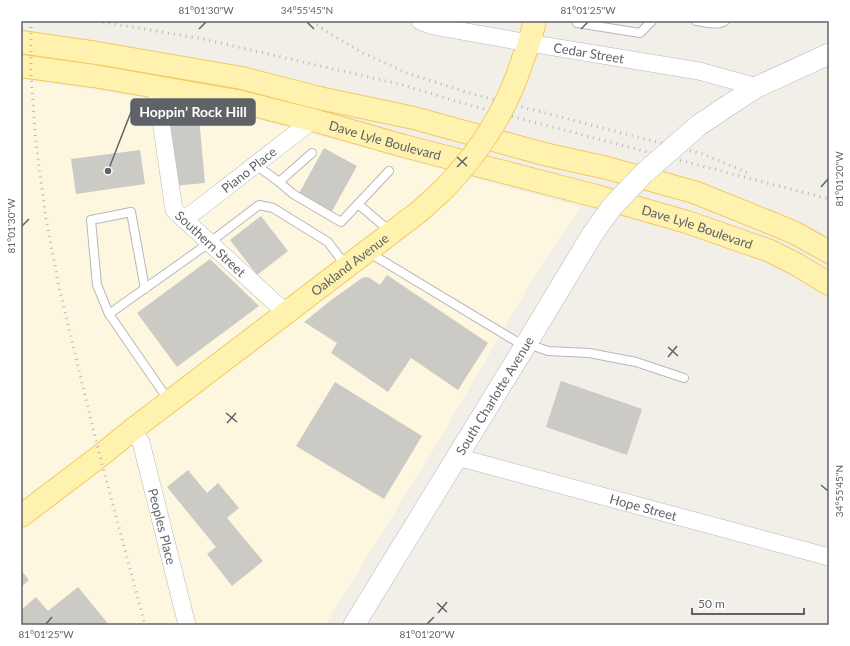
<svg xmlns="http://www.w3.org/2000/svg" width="850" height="646" font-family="Lato,sans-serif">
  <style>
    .commercial { fill: #fef7e0 }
    .building { fill: #cccac5 }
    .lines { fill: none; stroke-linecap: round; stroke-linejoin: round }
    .service-casing { stroke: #b5b8bc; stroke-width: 10 }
    .minor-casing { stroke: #b5b8bc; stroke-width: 18 }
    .tertiary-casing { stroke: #b5b8bc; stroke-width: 22 }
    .primary-casing { stroke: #f2c960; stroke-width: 24 }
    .service { stroke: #fff; stroke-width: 8 }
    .minor { stroke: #fff; stroke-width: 17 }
    .tertiary { stroke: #fff; stroke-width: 21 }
    .primary { stroke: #fff2af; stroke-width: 22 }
    .rail { stroke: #b6b7b8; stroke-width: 3; stroke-dasharray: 1 5; stroke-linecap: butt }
    .tertiary-bridge-casing { stroke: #b5b8bc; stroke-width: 22; stroke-linecap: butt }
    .primary-bridge-casing { stroke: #f2c960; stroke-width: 24; stroke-linecap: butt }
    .tertiary-bridge { stroke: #fff; stroke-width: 21 }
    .primary-bridge { stroke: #fff2af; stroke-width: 22 }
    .ticks { fill: none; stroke: #5f6368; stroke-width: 1.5 }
    .labels { text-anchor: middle; stroke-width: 4; stroke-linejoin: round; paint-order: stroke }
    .street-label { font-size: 13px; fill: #5f6368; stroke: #fff }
    .leader { fill: none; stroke: #5f6368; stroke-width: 1.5 }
    .callout-dot { fill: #5f6368; stroke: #fff; stroke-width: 1.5 }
    .callout { fill: #5f6368; stroke: #5f6368; stroke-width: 1.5 }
    .callout-label { font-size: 14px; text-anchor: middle; font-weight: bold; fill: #fff }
    .neatline { fill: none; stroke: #5f6368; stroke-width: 1.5 }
    .ticks-label { font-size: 10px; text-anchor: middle; fill: #5f6368 }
  </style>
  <rect width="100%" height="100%" fill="#f1efe8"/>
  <path class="commercial" d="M21 79 143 97 231 113 311 133 581 207 534 277 435 447 325 625H21Z"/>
  <g class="building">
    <path d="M198 107 205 183 174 186 167 110Z"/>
    <path d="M324 148 357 166 331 213 298 195Z"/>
    <path d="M140 150 145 184 76 194 71 159Z"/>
    <path d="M261 216 288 251 257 275 230 240Z"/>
    <path d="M210 259 259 306 177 367 137 313Z"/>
    <path d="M387 275 488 343 458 390 411 358 388 392 331 353 337 343 304 322 330 301 362 278 366 277 370 278 380 285Z"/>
    <path d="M561 381 642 409 627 455 546 427Z"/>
    <path d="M335 382 422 436 384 499 296 446Z"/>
    <path d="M188 470 207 493 218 483 239 508 227 518 263 561 232 586 207 554 216 547 167 487Z"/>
    <path d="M21 570 29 580 21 587Z"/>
    <path d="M78 587 109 625H21V610L36 597 48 611Z"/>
  </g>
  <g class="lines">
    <defs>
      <g id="service">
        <path d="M577 21V23L640 33 652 21"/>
        <path d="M696 21C705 22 717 26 725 21"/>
        <path d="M312 153 279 182 293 194 341 222 389 171"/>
        <path d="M256 165 279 182"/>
        <path d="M358 204 391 232"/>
        <path d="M368 252 524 346"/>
        <path d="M109 314 97 285 91 220 131 212 145 289"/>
        <path d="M528 344 548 351 589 353 636 362 684 378"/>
        <path d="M169 401 109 314 209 243 259 205 273 208 328 242 346 266"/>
      </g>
      <g id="minor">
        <path id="s1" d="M420 21 433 26 529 43 699 71 757 87"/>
        <path id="s2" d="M156 87 174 210 286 313"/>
        <path id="s3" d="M184 220 313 120"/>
        <path id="s4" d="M132 430 141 442 187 625"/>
        <path id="s5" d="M457 457 829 557"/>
      </g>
      <g id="tertiary">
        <path d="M729 105 757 87 829 54"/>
        <path id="s6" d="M354 625 525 346 592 235"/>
      </g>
      <g id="primary">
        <path d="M21 42 97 53 242 78 319 98 414 118 544 154 607 168 694 192 771 223 795 233 829 252"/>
        <path d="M523 59 529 43 535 21"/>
        <path id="s7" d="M21 66 94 76 237 101 313 120 404 146 596 196 687 222 770 251 796 264 829 284"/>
        <path id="s8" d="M21 516 100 456 132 430 420 211 444 189"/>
      </g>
    </defs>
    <use href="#service" class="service-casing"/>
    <use href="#minor" class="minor-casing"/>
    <use href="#tertiary" class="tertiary-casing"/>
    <use href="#primary" class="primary-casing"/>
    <use href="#service" class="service"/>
    <use href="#minor" class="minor"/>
    <use href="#tertiary" class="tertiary"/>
    <use href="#primary" class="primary"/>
    <g class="rail">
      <path d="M31 21V75L36 143 46 219 59 287 97 445 145 625"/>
      <path d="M97 21 203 39 399 84 476 107 598 139 829 199"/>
      <path d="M312 21 327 32 363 53 407 73 469 93 706 155 750 174"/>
    </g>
    <defs>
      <path id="tertiary-bridge" d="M592 235 611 208 644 173 699 125 729 105"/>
      <path id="primary-bridge" d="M444 189C471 161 494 129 510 93 515 82 519 71 523 59"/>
    </defs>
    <use href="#tertiary-bridge" class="tertiary-bridge-casing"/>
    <use href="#primary-bridge" class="primary-bridge-casing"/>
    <use href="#tertiary-bridge" class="tertiary-bridge"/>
    <use href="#primary-bridge" class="primary-bridge"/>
  </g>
  <path class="ticks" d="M307 22 314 29M199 29 206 22M581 29 588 22M457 157 467 166M457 167 467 157M821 187 828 179M22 226 29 219M668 347 678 356M668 357 677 346M226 413 237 422M227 423 236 413M821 485 828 491M437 603 447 612M438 613 447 602M46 624 52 617M427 624 434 617"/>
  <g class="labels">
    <g class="street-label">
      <text dy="5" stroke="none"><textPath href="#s1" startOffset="172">Cedar Street</textPath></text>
      <text dy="5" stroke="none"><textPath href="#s7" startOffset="372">Dave Lyle Boulevard</textPath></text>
      <text dy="5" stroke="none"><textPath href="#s3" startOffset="82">Piano Place</textPath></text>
      <text dy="5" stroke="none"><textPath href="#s7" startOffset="696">Dave Lyle Boulevard</textPath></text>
      <text dy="5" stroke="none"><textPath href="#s2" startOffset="174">Southern Street</textPath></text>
      <text dy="5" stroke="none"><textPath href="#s8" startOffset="414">Oakland Avenue</textPath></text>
      <text dy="5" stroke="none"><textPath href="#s6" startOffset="269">South Charlotte Avenue</textPath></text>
      <text dy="5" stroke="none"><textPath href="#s5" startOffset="193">Hope Street</textPath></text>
      <text dy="5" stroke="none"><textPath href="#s4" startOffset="102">Peoples Place</textPath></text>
    </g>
  </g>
  <path class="leader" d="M108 171L131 112"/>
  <circle class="callout-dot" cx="108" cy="171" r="4"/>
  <rect class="callout" x="131" y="99" width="124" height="26" rx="4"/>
  <g class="callout-label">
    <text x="193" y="117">Hoppin’ Rock Hill</text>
  </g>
  <rect width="850" height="646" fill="none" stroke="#ffffff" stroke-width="44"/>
  <path d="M692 608v6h112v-6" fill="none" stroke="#5f6368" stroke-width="2"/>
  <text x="698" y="608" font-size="12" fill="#5f6368" stroke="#ffffff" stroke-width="3" paint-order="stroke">50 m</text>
  <rect x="22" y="22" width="806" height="602" class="neatline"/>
  <g class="ticks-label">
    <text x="206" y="14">81°01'30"W</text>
    <text x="307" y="14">34°55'45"N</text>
    <text x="588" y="14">81°01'25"W</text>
    <text transform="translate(839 179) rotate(-90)" y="4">81°01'20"W</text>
    <text transform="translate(11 226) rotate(-90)" y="4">81°01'30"W</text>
    <text transform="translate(839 491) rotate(-90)" y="4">34°55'45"N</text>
    <text x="46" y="638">81°01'25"W</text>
    <text x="427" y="638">81°01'20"W</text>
  </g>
</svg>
